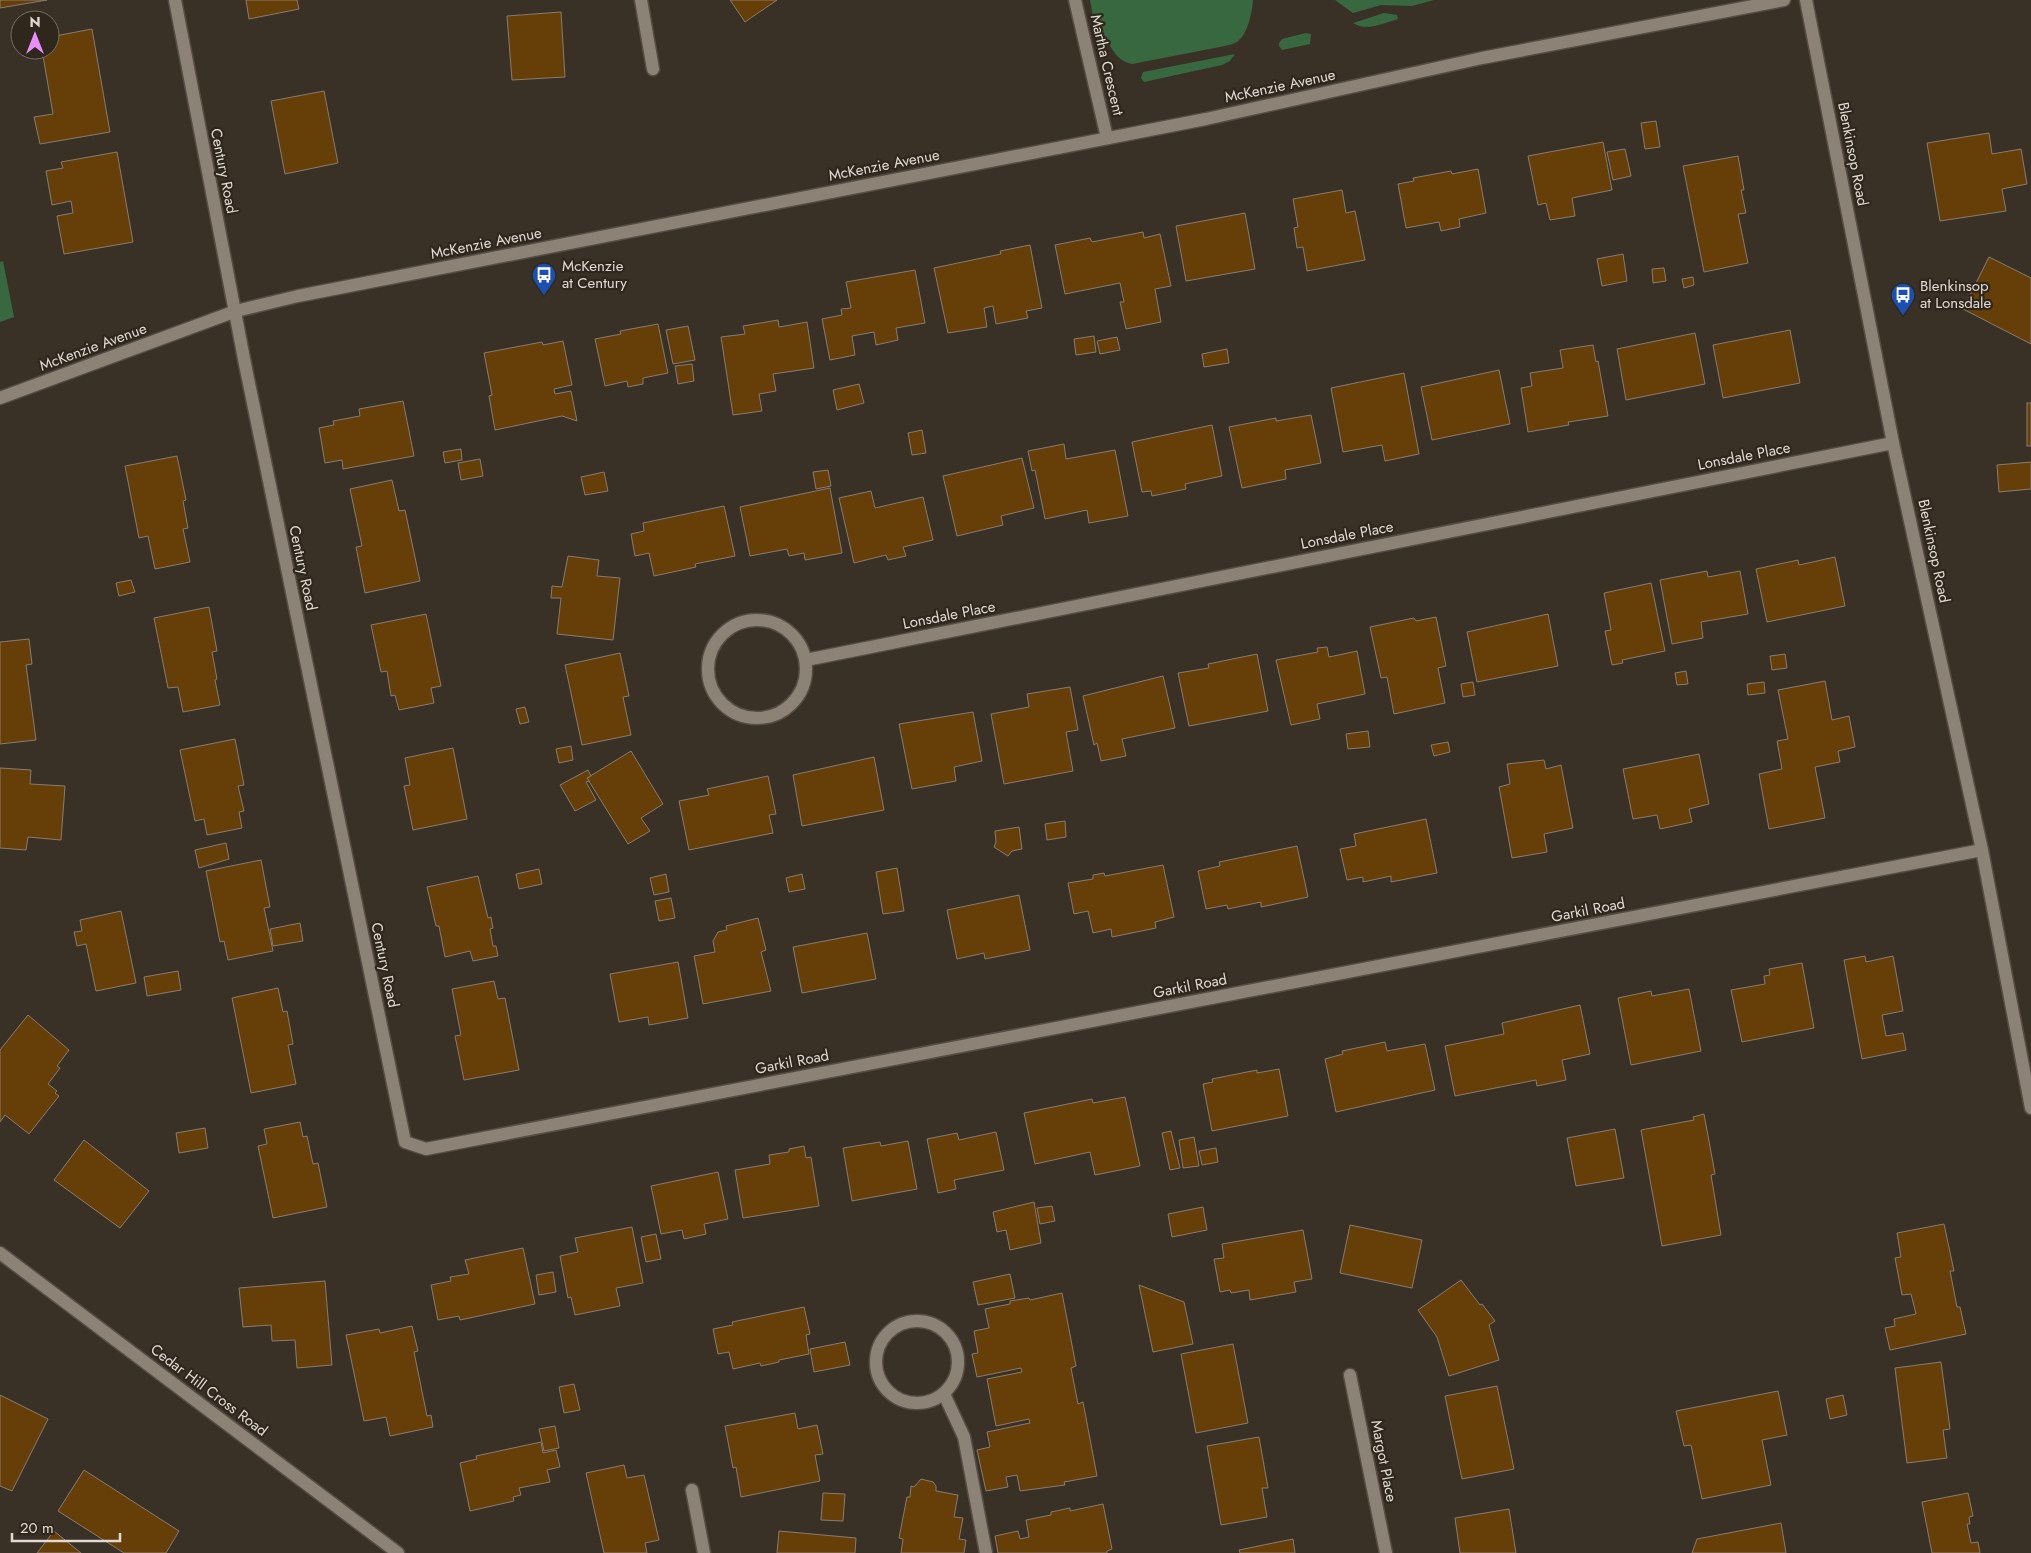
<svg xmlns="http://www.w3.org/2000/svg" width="2031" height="1553" font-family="Jost,sans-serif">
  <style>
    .green { fill: #386840 }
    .building { fill: #663f08; stroke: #887c70 }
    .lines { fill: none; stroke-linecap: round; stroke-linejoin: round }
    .service-casing { stroke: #564e46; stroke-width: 15 }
    .minor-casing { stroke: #564e46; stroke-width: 15 }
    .tertiary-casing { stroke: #564e46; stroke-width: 15 }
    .secondary-casing { stroke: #564e46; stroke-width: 15 }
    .service { stroke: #8d8276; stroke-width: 12 }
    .minor { stroke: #8d8276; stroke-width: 12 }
    .tertiary { stroke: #8d8276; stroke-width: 12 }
    .secondary { stroke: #8d8276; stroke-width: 12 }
    .labels { text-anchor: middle; stroke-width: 4.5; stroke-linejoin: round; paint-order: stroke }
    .street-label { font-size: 15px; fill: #e0dad3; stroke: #30271c }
    .poi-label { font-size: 15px; fill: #e0dad3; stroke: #30271c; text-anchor: start }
  </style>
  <rect width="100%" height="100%" fill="#3a3126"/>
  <g class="green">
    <path d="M1090 0H1253C1252 13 1248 34 1237 42 1234 44 1228 45 1225 46L1132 64C1117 61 1113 50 1105 38L1097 39Z"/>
    <path d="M1335 0H1434L1412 6 1381 5 1353 13Z"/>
    <path d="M1384 13 1397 15 1398 19C1383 23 1367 32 1353 23Z"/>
    <path d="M1306 33 1311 34 1310 44 1282 50 1279 46V43L1282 39Z"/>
    <path d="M1235 54 1230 61 1222 65 1144 82 1141 78 1143 72Z"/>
    <path d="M3 261 14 317 0 322V262Z"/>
  </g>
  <g class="building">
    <path d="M0 0H47L0 8Z"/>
    <path d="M246 0H297L299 9 249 19Z"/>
    <path d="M730 0H777L745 22Z"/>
    <path d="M561 12 565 77 512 80 507 16Z"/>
    <path d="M92 29 110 132 40 144 34 117 53 114 42 50H50V37Z"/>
    <path d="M324 91 338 163 285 174 271 101Z"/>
    <path d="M1656 121 1660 147 1645 149 1641 123Z"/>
    <path d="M1989 133 1992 154 2021 149 2027 184 2002 189 2006 211 1940 221 1927 143Z"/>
    <path d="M1603 142 1612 190 1572 198 1575 216 1550 220 1546 203 1538 205 1528 156Z"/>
    <path d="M1625 149 1631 176 1613 180 1607 152Z"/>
    <path d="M117 152 133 242 64 254 57 216 73 213 71 201 52 205 46 171 63 168 61 162Z"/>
    <path d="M1738 156 1744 190H1741L1746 213 1738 214 1748 263 1704 272 1683 166Z"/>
    <path d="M1478 169 1486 213 1459 219 1460 227 1441 231 1439 222 1406 228 1398 184 1414 181 1413 178 1451 171 1452 174Z"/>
    <path d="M1342 190 1346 213 1355 211 1365 260 1307 271 1303 247 1297 248 1294 228 1298 227 1293 199Z"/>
    <path d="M1245 213 1255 269 1186 281 1176 226Z"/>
    <path d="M1143 232 1144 238 1160 234 1171 286 1155 289 1161 322 1126 329 1120 302H1124L1120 283 1065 294 1055 245 1090 238 1092 242Z"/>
    <path d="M1030 245 1042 308 1026 311 1028 318 996 324 993 306 984 308 987 327 948 333 934 268 1001 254 1000 251Z"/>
    <path d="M1623 254 1627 281 1602 286 1597 259Z"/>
    <path d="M1989 257 2031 278V344L1963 309Z"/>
    <path d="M1664 268 1666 281 1653 283 1652 269Z"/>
    <path d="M915 270 925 323 896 328 898 340 876 345 874 332 852 336 855 355 830 360 822 319 842 315 841 309 851 308 846 282Z"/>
    <path d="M1693 277 1694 285 1684 288 1682 279Z"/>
    <path d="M778 320 779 327 807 322 814 368 773 374 776 391 759 394 762 411 733 415 721 337 745 334 743 326Z"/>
    <path d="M658 324 668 373 643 378V384L628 387 627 381 605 386 595 339 621 334 620 331Z"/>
    <path d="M688 326 695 360 673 364 666 330Z"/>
    <path d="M1790 330 1800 383 1723 398 1713 345Z"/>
    <path d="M1695 333 1705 384 1626 400 1617 349Z"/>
    <path d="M1094 336 1096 352 1076 355 1074 339Z"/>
    <path d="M1117 337 1120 350 1100 354 1097 341Z"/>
    <path d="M563 341 572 385 554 389 555 394 571 391 577 421 562 416 495 430 489 396 492 395 484 353 542 342 543 345Z"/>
    <path d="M1593 345 1596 362 1598 361 1608 416 1568 422 1569 425 1528 432 1521 388 1532 386 1530 373 1563 368 1560 350Z"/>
    <path d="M1227 349 1229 363 1204 367 1202 354Z"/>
    <path d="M692 364 694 381 678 384 675 366Z"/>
    <path d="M1499 370 1510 424 1432 440 1421 387Z"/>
    <path d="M1404 373 1419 454 1385 461 1382 445 1343 452 1331 388Z"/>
    <path d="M859 384 864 403 837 410 833 390Z"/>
    <path d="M403 401 414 456 343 469 342 460 325 463 319 428 334 425 333 421 360 416 359 409Z"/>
    <rect x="2027" y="403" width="4" height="43"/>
    <path d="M1311 415 1321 463 1285 470 1286 479 1242 488 1229 427 1276 418V421Z"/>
    <path d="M1212 425 1222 476 1185 484 1186 489 1152 496 1151 491 1142 492 1132 442Z"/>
    <path d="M922 430 926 453 912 455 908 433Z"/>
    <path d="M1064 444 1066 459 1115 450 1128 516 1089 523 1087 510 1045 519 1035 470 1032 471 1028 451Z"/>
    <path d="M461 449 462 460 445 463 443 452Z"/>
    <path d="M177 456 186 500 183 501 188 528 183 529 190 562 155 569 148 536 139 538 125 466Z"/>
    <path d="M1022 458 1034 508 1001 516 1003 525 957 536 943 476Z"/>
    <path d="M480 459 483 476 461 480 458 463Z"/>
    <path d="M2031 462V489L1999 492 1997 465Z"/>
    <path d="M828 470 831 486 816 489 813 472Z"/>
    <path d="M604 472 608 491 585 495 581 477Z"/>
    <path d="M392 480 399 511 405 510 420 581 365 593 356 547 362 546 350 489Z"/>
    <path d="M830 488 842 553 805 560 804 553 789 556 787 549 750 556 740 507Z"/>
    <path d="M871 491 875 508 923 497 933 540 903 547 906 556 888 560 886 555 854 563 839 498Z"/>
    <path d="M724 506 735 556 695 564 696 567 654 576 649 553 635 556 631 534 644 531 643 523Z"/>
    <path d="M568 556 599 560 597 576 620 578 613 640 557 634 561 598H551L552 586 562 587Z"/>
    <path d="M1835 557 1845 606 1767 622 1756 569 1798 560 1799 565Z"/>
    <path d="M1707 571 1708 577 1740 571 1748 614 1701 622 1703 638 1672 644 1660 580Z"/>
    <path d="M131 580 135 592 119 596 116 583Z"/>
    <path d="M1651 583 1665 651 1622 660 1623 663 1612 665 1605 631 1611 630 1604 593Z"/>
    <path d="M209 607 217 651 212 652 217 679 215 680 220 705 183 712 178 687 168 688 154 618Z"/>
    <path d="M426 614 441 686 431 688 434 703 399 710 395 695 391 696 387 671 381 672 371 625Z"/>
    <path d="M1548 614 1558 666 1477 682 1467 632Z"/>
    <path d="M1436 617 1446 666 1438 668 1445 703 1394 714 1387 677 1381 678 1370 627 1414 618 1416 621Z"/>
    <path d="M29 639 32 664 26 665 36 740 0 744V642Z"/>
    <path d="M1327 647 1329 657 1357 651 1365 694 1317 704 1320 719 1291 725 1276 660 1318 652 1317 648Z"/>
    <path d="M620 653 629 696 623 697 631 735 582 745 565 665Z"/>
    <path d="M1257 654 1268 711 1189 726 1178 673 1209 668 1208 664Z"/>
    <path d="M1785 654 1787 668 1772 670 1770 656Z"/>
    <path d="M1686 671 1688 684 1677 685 1675 673Z"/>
    <path d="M1163 676 1175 728 1122 739 1126 756 1101 761 1097 743 1094 745 1083 696Z"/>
    <path d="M1825 681 1832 720 1849 716 1855 747 1838 751 1840 762 1815 767 1825 818 1769 829 1759 774 1782 769 1777 741 1788 739 1778 690Z"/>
    <path d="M1473 682 1475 695 1463 697 1461 684Z"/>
    <path d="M1764 682 1765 693 1748 695 1747 684Z"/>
    <path d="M1070 687 1078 730 1066 732 1073 771 1004 784 991 714 1029 707 1027 694Z"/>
    <path d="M525 707 529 722 520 724 516 709Z"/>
    <path d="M973 712 982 761 954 767 956 781 912 789 899 724Z"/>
    <path d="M1368 731 1370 747 1348 749 1346 734Z"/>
    <path d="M235 739 244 785 238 786 244 811 239 812 242 828 207 835 204 819 195 821 180 750Z"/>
    <path d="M1448 742 1450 752 1434 756 1431 745Z"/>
    <path d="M571 746 573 760 559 763 556 749Z"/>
    <path d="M453 748 467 819 413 830 404 786 410 785 405 758Z"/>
    <path d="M631 751 663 804 641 818 650 831 628 844 587 778Z"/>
    <path d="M1699 754 1709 804 1689 809 1692 822 1660 829 1657 815 1633 819 1623 769Z"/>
    <path d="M874 757 884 810 802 826 793 775Z"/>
    <path d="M1544 760 1546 769 1561 765 1573 828 1544 834 1547 852 1512 858 1499 787 1510 784 1507 764Z"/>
    <path d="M0 768 31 770 30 784 65 786 61 840 28 837 26 850 0 848Z"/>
    <path d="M588 770 591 776 587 778 589 781 586 782 596 800 575 811 560 785Z"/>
    <path d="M768 776 776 814 769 815 773 833 689 850 679 801 709 795 707 789Z"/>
    <path d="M1426 819 1437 873 1391 882V876L1363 882V877L1347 880 1340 849 1356 846 1354 834Z"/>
    <path d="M1065 821 1066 837 1047 840 1045 824Z"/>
    <path d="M1019 827 1022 849 1012 851 1008 856 994 847 996 842 995 831Z"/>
    <path d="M226 843 229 859 199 868 195 850Z"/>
    <path d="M1297 846 1308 897 1261 907V902L1228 909 1227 905 1206 909 1198 871 1220 866 1219 862Z"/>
    <path d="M261 860 270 907 264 908 273 951 228 960 224 941 220 942 206 871Z"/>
    <path d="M1163 865 1174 917 1155 922 1156 928 1112 937 1111 929 1093 933 1088 911 1074 914 1068 883 1093 879V875L1104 873 1105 876Z"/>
    <path d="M897 868 904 911 883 914 876 872Z"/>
    <path d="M539 869 542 884 519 889 516 874Z"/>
    <path d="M666 874 669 892 654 895 650 878Z"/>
    <path d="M802 874 805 889 789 892 786 878Z"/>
    <path d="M478 876 488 918 491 917 493 928 490 929 493 946H496L498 956 473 961 470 951 445 957 439 926H436L427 887Z"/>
    <path d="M1019 895 1030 950 985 959 984 953 957 959 947 910Z"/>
    <path d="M671 898 675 918 659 921 655 901Z"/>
    <path d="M121 911 136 983 96 991 86 944 77 946 74 932 82 931 80 920Z"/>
    <path d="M758 918 766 950 761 952 771 991 703 1004 694 956 715 952 713 941 718 932 727 930 726 926Z"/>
    <path d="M300 923 303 941 273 946 270 929Z"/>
    <path d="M867 933 876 979 802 993 793 947Z"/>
    <path d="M1865 956 1866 962 1893 956 1903 1011 1882 1015 1886 1036 1903 1033 1906 1050 1862 1059 1844 960Z"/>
    <path d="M678 962 688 1018 649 1025 648 1017 619 1022 610 974Z"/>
    <path d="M1802 963 1814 1028 1742 1042 1731 990 1765 984 1764 976 1770 975 1769 969Z"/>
    <path d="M178 971 181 990 147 996 144 977Z"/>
    <path d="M494 981 498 999 505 998 519 1070 464 1080 455 1036 461 1035 452 989Z"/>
    <path d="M278 988 283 1012 287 1011 293 1044 288 1045 296 1084 251 1093 232 998Z"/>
    <path d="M1689 989 1701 1051 1631 1065 1618 998 1651 991 1652 996Z"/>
    <path d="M1580 1005 1590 1054 1562 1060 1566 1080 1537 1086 1536 1080 1455 1096 1445 1046 1504 1034 1502 1023Z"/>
    <path d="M28 1015 69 1050 57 1066 60 1068 48 1084 57 1091 55 1093 59 1096 29 1134 5 1115 0 1122V1050Z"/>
    <path d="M1385 1042 1387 1051 1425 1044 1435 1090 1336 1112 1325 1059 1343 1054 1342 1051Z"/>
    <path d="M1279 1069 1288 1116 1212 1131 1203 1084 1213 1082 1212 1079 1257 1070V1073Z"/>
    <path d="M1125 1097 1140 1166 1095 1175 1090 1152 1035 1164 1024 1113 1092 1099 1093 1103Z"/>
    <path d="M1704 1114 1715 1174 1711 1175 1721 1235 1662 1246 1641 1130 1694 1120 1693 1117Z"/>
    <path d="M300 1122 303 1137 307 1136 313 1164 318 1163 327 1207 273 1218 258 1146 267 1144 264 1129Z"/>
    <path d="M205 1128 208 1148 179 1153 176 1133Z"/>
    <path d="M1615 1129 1624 1178 1576 1186 1567 1138Z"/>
    <path d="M1171 1131 1180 1168 1170 1170 1162 1133Z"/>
    <path d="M996 1132 1004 1170 954 1180 956 1189 938 1193 927 1139 957 1133 959 1140Z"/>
    <path d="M1194 1137 1199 1166 1183 1168 1179 1140Z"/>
    <path d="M84 1140 149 1191 120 1228 54 1180Z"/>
    <path d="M908 1141 917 1189 852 1201 843 1148 880 1142 881 1146Z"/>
    <path d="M804 1146 806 1158 811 1157 819 1206 743 1218 735 1170 770 1164 769 1155 789 1152V1149Z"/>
    <path d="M1216 1148 1218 1162 1202 1165 1199 1151Z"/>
    <path d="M718 1172 728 1219 704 1224 706 1234 684 1239 682 1230 661 1234 651 1186Z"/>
    <path d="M1034 1202 1041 1243 1010 1250 1006 1230 997 1232 993 1212Z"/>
    <path d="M1052 1206 1055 1221 1040 1224 1037 1208Z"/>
    <path d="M1203 1207 1207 1230 1172 1237 1168 1214Z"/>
    <path d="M1944 1224 1954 1271H1950L1957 1307H1960L1966 1334 1890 1350 1885 1328 1895 1326 1894 1319 1916 1314 1911 1294 1902 1295 1895 1258 1901 1257 1897 1233Z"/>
    <path d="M1350 1225 1422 1240 1412 1288 1340 1273Z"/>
    <path d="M632 1227 643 1283 616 1288 620 1306 575 1315 571 1297 568 1298 560 1256 578 1252 575 1238Z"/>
    <path d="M1303 1230 1312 1279 1294 1282 1296 1292 1250 1300 1249 1290 1231 1293 1230 1290 1220 1292 1214 1259 1224 1258 1222 1244Z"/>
    <path d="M656 1234 661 1259 646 1262 641 1237Z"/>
    <path d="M523 1248 535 1304 460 1320 459 1316 438 1320 431 1285 451 1281 450 1277 469 1274 465 1260Z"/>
    <path d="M553 1272 556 1292 539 1295 536 1275Z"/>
    <path d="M1010 1274 1015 1298 978 1305 973 1282Z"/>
    <path d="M1461 1280 1480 1305 1482 1304 1495 1321 1489 1325 1499 1360 1449 1376 1437 1337 1418 1310Z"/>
    <path d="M325 1281 332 1365 297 1368 295 1340 272 1341 271 1325 243 1327 239 1288Z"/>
    <path d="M1139 1285 1184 1302 1193 1344 1153 1352Z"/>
    <path d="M1062 1293 1076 1366 1071 1368 1078 1404 1083 1402 1097 1476 1064 1482 1065 1485 1020 1491 1017 1475 1006 1477 1008 1487 986 1491 977 1450 990 1447 987 1432 1030 1423 1029 1419 996 1426 987 1379 1022 1372 1021 1368 977 1377 972 1354 978 1353 974 1331 989 1328 985 1309 1010 1304V1301L1029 1298 1030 1300Z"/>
    <path d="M804 1307 810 1334 806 1335 809 1354 779 1360V1362L761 1366 760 1363 733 1369 729 1352 718 1354 713 1329 733 1325 732 1322Z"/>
    <path d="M412 1326 418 1351 414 1352 427 1416 431 1415 433 1427 390 1436 386 1417 364 1421 346 1335 379 1329 380 1333Z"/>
    <path d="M845 1342 850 1365 814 1372 810 1349Z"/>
    <path d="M1233 1344 1248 1423 1196 1433 1181 1354Z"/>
    <path d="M1941 1362 1950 1429 1943 1430 1947 1458 1907 1463 1895 1368Z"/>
    <path d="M574 1384 580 1410 564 1413 559 1387Z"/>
    <path d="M1497 1386 1514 1469 1462 1479 1445 1396Z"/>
    <path d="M1778 1391 1787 1435 1762 1440 1771 1485 1702 1499 1691 1445 1684 1446 1676 1411Z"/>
    <path d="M0 1395 48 1419 12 1491 0 1486Z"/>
    <path d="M1843 1395 1847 1415 1830 1419 1826 1399Z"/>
    <path d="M795 1413 798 1429 817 1425 823 1454 815 1455 820 1481 741 1497 736 1467 733 1468 725 1426Z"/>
    <path d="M555 1426 559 1448 544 1451 539 1429Z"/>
    <path d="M1259 1437 1268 1488H1262L1267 1517 1221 1525 1207 1446Z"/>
    <path d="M541 1442 543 1453 556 1450 560 1467 547 1470 550 1482 519 1488 521 1495 513 1497 514 1501 470 1511 460 1463 477 1459 476 1456Z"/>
    <path d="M624 1465 627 1478 644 1475 659 1540 645 1543 647 1553H604L586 1473Z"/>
    <path d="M84 1470 179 1531 166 1553H124L58 1511Z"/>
    <path d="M921 1479 933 1482 936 1486V1491L958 1495 954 1517 963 1518 959 1539 966 1540 964 1553H901L903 1539 899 1538 907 1497H910L911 1486 914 1487Z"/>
    <path d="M823 1493 845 1494 843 1521 821 1520Z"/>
    <path d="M1968 1493 1973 1516 1969 1517 1970 1524H1967L1971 1543 1978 1542 1980 1553H1932L1922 1502Z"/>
    <path d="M1103 1504 1112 1549 1107 1551V1553H998L995 1536 1018 1531 1020 1539 1029 1537 1026 1520 1051 1515V1512L1070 1508V1511Z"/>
    <path d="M1509 1509 1516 1553H1460L1455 1518Z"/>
    <path d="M1781 1523 1786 1553H1692L1697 1539Z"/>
    <path d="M54 1531 81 1553H37Z"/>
    <path d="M779 1531 856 1538 855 1553H777Z"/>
    <path d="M1293 1539 1295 1553H1240L1239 1550Z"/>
  </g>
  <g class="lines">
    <defs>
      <g id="service">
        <circle cx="917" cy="1362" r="41"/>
        <path d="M944 1394 964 1437 986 1553"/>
      </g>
      <g id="minor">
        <path d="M175 0 245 364 405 1142 426 1149 1982 850"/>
        <path d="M641 0 653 69"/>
        <path d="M1075 0 1107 138"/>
        <circle cx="757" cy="669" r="49"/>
        <path d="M806 660 1893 443"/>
        <path d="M1350 1375 1386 1553"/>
        <path d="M692 1490 704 1553"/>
      </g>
      <path id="tertiary" d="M1806 0 1893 443 1982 850 2031 1108"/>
      <g id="secondary">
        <path d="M0 398 236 311 298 296 1206 119 1482 58 1784 0"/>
        <path d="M0 1253 398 1553"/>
      </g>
    </defs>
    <use href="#service" class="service-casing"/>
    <use href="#minor" class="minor-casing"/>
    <use href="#tertiary" class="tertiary-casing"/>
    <use href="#secondary" class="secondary-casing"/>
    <use href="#service" class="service"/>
    <use href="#minor" class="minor"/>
    <use href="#tertiary" class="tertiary"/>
    <use href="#secondary" class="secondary"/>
  </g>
  <defs>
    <symbol id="bus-pin" viewBox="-11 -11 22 30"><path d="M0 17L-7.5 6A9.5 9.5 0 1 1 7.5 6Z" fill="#1a4fb4" stroke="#30271c"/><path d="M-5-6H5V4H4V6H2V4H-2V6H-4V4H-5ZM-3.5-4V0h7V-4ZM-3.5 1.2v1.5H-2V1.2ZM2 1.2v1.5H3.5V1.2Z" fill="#fff"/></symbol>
  </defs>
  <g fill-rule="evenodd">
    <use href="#bus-pin" x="530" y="261" width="28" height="38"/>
    <use href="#bus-pin" x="1889" y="281" width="28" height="38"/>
  </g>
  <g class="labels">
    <g class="street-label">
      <text transform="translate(1107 65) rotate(77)" y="5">Martha Crescent</text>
      <text transform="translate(1280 86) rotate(-12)" y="5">McKenzie Avenue</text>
      <text transform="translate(1853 154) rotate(79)" y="5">Blenkinsop Road</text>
      <text transform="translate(884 165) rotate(-11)" y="5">McKenzie Avenue</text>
      <text transform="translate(224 171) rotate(79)" y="5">Century Road</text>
      <text transform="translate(486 243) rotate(-11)" y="5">McKenzie Avenue</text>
      <text transform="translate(93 347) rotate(-20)" y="5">McKenzie Avenue</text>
      <text transform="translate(1744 456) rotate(-11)" y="5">Lonsdale Place</text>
      <text transform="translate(1347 535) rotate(-11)" y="5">Lonsdale Place</text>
      <text transform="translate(1934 551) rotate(78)" y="5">Blenkinsop Road</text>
      <text transform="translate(303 568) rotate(78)" y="5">Century Road</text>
      <text transform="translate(949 615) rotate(-11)" y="5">Lonsdale Place</text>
      <text transform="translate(1588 910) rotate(-11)" y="5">Garkil Road</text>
      <text transform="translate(385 965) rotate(78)" y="5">Century Road</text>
      <text transform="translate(1190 986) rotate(-11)" y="5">Garkil Road</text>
      <text transform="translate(792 1062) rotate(-11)" y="5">Garkil Road</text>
      <text transform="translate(209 1390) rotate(37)" y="5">Cedar Hill Cross Road</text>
      <text transform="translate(1384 1461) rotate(79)" y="5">Margot Place</text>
    </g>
    <g class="poi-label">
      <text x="562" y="271">McKenzie<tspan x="562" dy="17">at Century</tspan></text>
      <text x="1920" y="291">Blenkinsop<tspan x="1920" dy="17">at Lonsdale</tspan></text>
    </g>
  </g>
  <g transform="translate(35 35)"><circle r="24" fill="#30271c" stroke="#766f65"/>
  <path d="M0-4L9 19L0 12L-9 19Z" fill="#ea8dfd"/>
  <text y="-8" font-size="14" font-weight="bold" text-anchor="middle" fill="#e0dad3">N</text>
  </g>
  <path d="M12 1533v8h108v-8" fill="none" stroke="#e0dad3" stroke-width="2.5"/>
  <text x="20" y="1533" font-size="15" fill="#e0dad3" stroke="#30271c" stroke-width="4" paint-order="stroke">20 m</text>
</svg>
